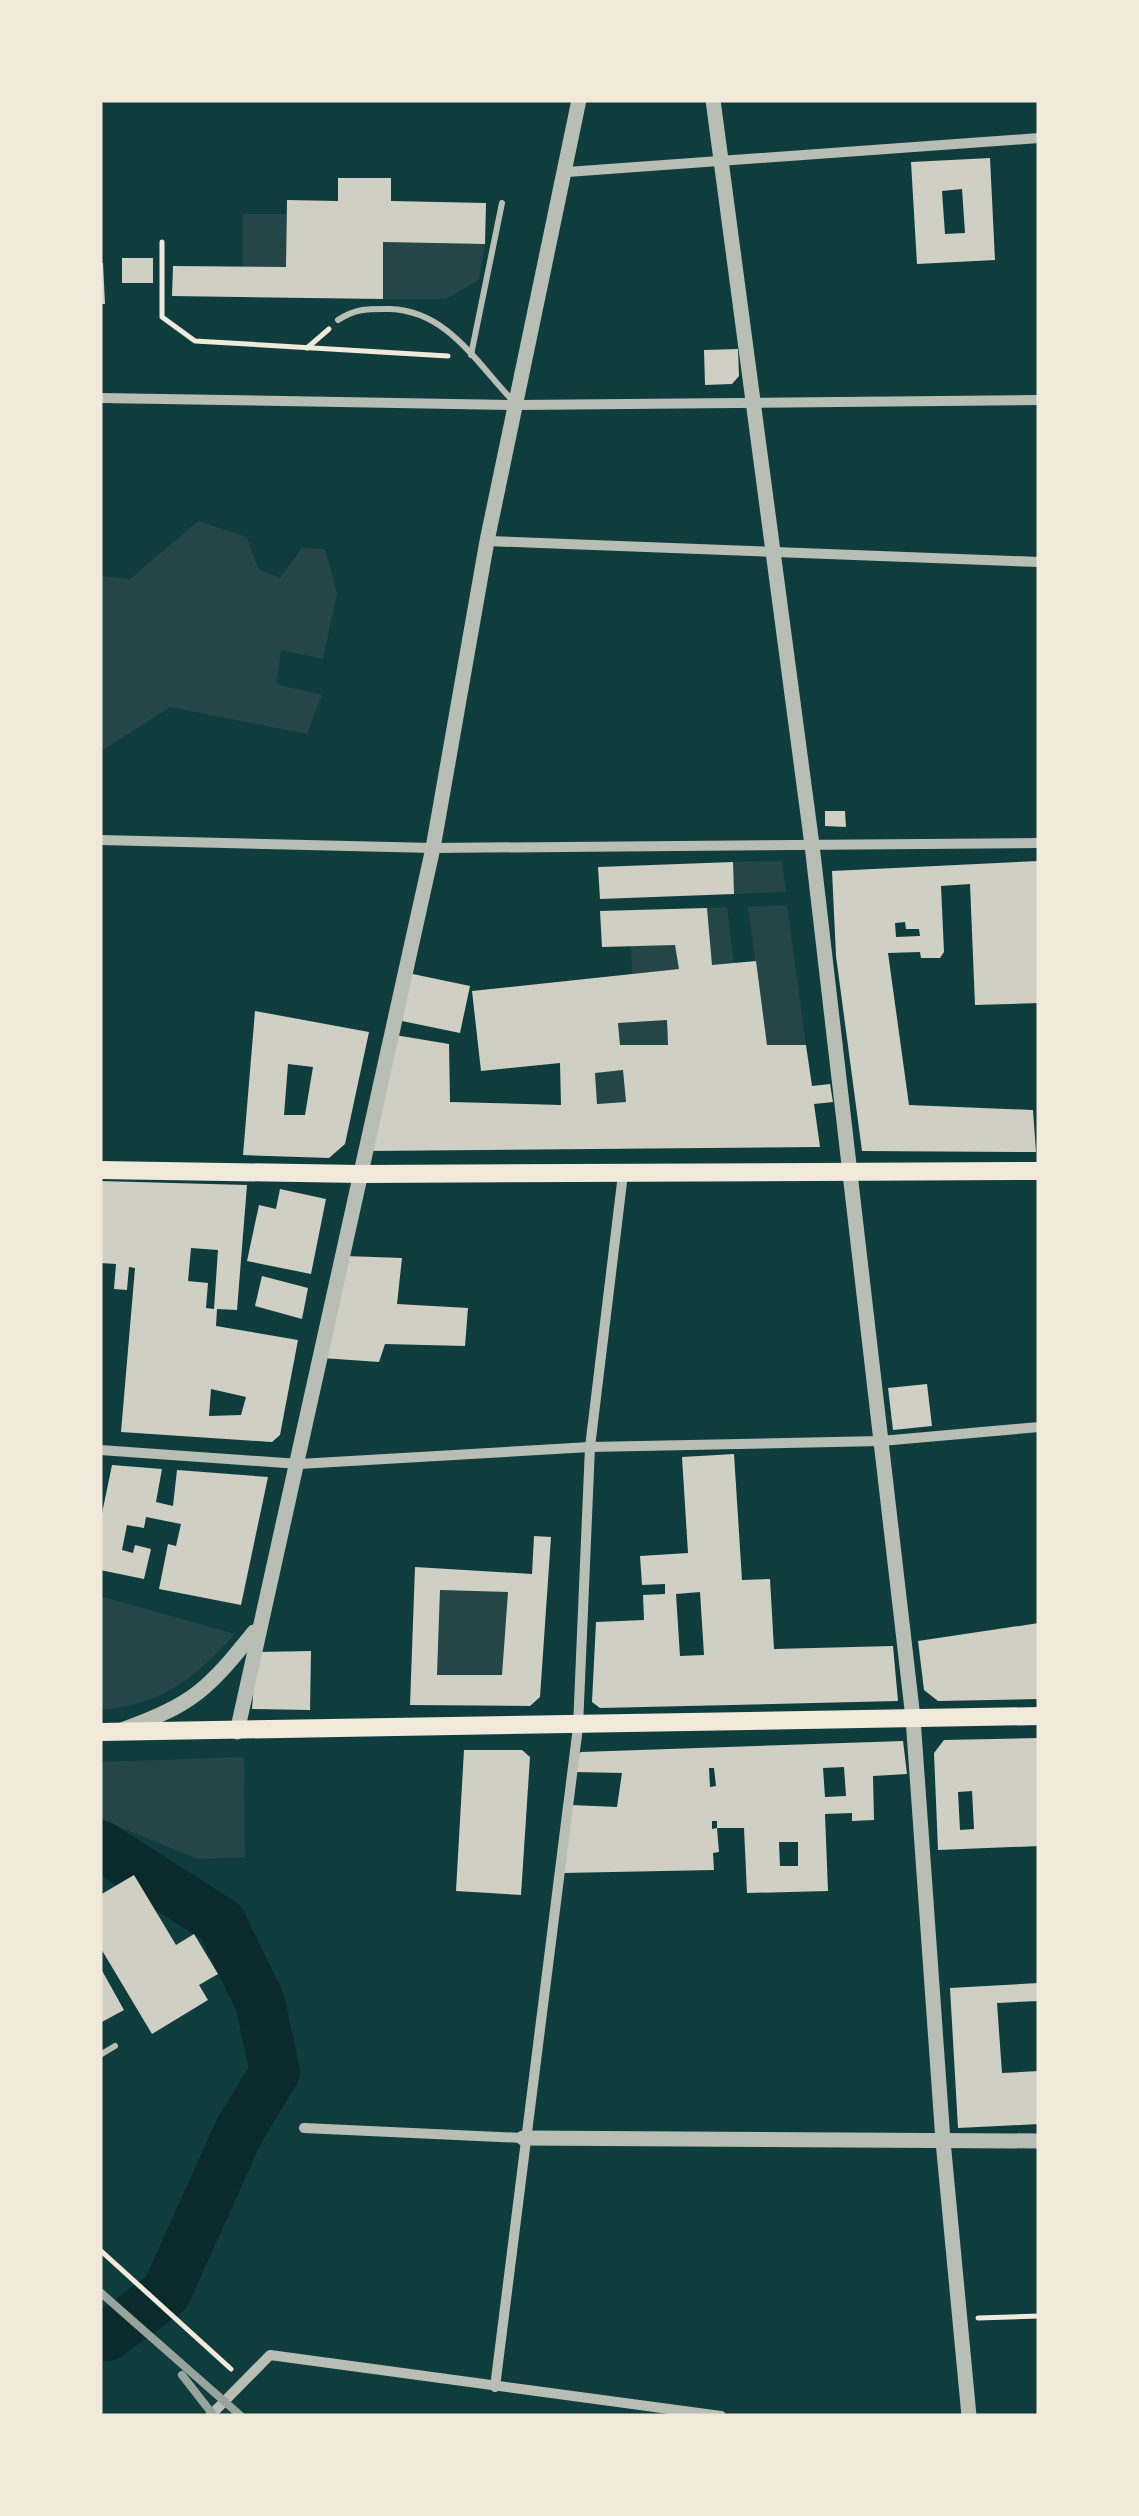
<svg xmlns="http://www.w3.org/2000/svg" width="1139" height="2516" font-family="'PT Sans Narrow',sans-serif">
  <style>
    .green { fill: #244646 }
    .lines { fill: none; stroke-linecap: round; stroke-linejoin: round }
    .river { stroke: #0a2a2b; stroke-width: 50 }
    .building { fill: #cfcfc3; fill-rule: evenodd }
    .path { stroke: #f1e9da; stroke-width: 5 }
    .service { stroke: #b8beb3; stroke-width: 6 }
    .minor { stroke: #b8beb3; stroke-width: 10 }
    .tertiary { stroke: #b8beb3; stroke-width: 15 }
    .secondary { stroke: #f1e9da; stroke-width: 18 }
    .rail { stroke: #97a49c; stroke-width: 8 }
  </style>
  <rect width="100%" height="100%" fill="#0f3d3e"/>
  <g class="green">
    <rect x="243" y="214" width="43" height="53"/>
    <path d="M383 242 485 244 479 280 445 299H383Z"/>
    <path d="M198 521 247 537 258 569 280 578 302 548 325 549 337 593 323 659 281 650 276 684 322 695 307 734 170 707 100 752V576L130 579Z"/>
    <path d="M782 861 786 892 734 894 733 862Z"/>
    <path d="M787 905 806 1045H767L748 907Z"/>
    <path d="M727 907 734 964 712 965 707 908Z"/>
    <path d="M675 945 679 969 632 974 631 946Z"/>
    <path d="M667 1020 668 1045H620L618 1023Z"/>
    <path d="M623 1070 626 1102 597 1104 595 1073Z"/>
    <path d="M440 1590 508 1592 502 1675H437Z"/>
    <path d="M100 1596 235 1634C193 1679 164 1704 100 1710Z"/>
    <path d="M244 1757 245 1857 198 1859 100 1819V1762Z"/>
  </g>
  <g class="lines">
    <path class="river" d="M100 1845 221 1922 260 2002 275 2072 239 2131 166 2293 107 2336 100 2335"/>
  </g>
  <g class="building">
    <path d="M990 158 995 260 917 264 911 162ZM962 189 965 233 945 234 942 191Z"/>
    <path d="M338 178H391V201L486 203 485 244 383 242V299L172 296 173 266 286 267 287 200 338 201Z"/>
    <rect x="122" y="258" width="31" height="25"/>
    <path d="M100 263H103L105 304H100Z"/>
    <path d="M738 349 739 376 732 384 705 385 704 350Z"/>
    <path d="M825 811H845L846 827 825 826Z"/>
    <path d="M1039 861V1003L975 1005 970 884 941 886 944 952 940 958H921L920 952 888 953 909 1105 1033 1110 1036 1152 862 1151 836 956 832 871ZM905 922 906 929H919L920 936 896 937 895 923Z"/>
    <path d="M733 862 734 894 600 899 598 867Z"/>
    <path d="M707 908 712 965 756 961 767 1045H806L812 1086 830 1084 833 1102 814 1104 820 1147 367 1151 395 1035 449 1044 450 1102 561 1105 560 1063 481 1071 472 991 679 969 675 945 602 947 600 911ZM667 1020 668 1045H620L618 1023ZM623 1070 626 1102 597 1104 595 1073Z"/>
    <path d="M408 973 470 986 460 1033 397 1020Z"/>
    <path d="M255 1011 369 1032 345 1144 329 1158 243 1155ZM288 1064 313 1067 305 1115H284Z"/>
    <path d="M100 1181 247 1185 237 1310 217 1309 216 1326 298 1340 280 1435 272 1442 121 1432 135 1268 129 1267 127 1290 114 1289 116 1264 100 1263ZM191 1248 218 1250 214 1309 206 1308 208 1283 188 1281ZM211 1389 246 1397 241 1415 209 1416Z"/>
    <path d="M280 1189 326 1199 311 1274 247 1261 259 1205 276 1209Z"/>
    <path d="M345 1256 402 1258 397 1304 468 1308 465 1346 385 1344 379 1362 322 1358Z"/>
    <path d="M262 1276 308 1288 302 1319 255 1306Z"/>
    <path d="M927 1384 932 1426 893 1430 888 1388Z"/>
    <path d="M734 1454 742 1580 770 1579 774 1649 893 1646 898 1701 600 1708 592 1702 596 1622 644 1620 643 1595 665 1594V1584L642 1585 640 1556 688 1553 682 1457ZM700 1592 704 1655 680 1656 676 1594Z"/>
    <path d="M112 1465 162 1469 156 1502 173 1506 177 1470 268 1477 241 1605 159 1589 168 1544 176 1546 181 1524 146 1517 144 1528 127 1525 122 1550 133 1553 135 1545 151 1549 144 1579 100 1570V1523Z"/>
    <path d="M534 1536 551 1537 540 1697 530 1706 410 1705 415 1567 532 1574ZM440 1590 508 1592 502 1675H437Z"/>
    <path d="M1039 1623V1699L938 1701 924 1690 918 1641Z"/>
    <path d="M311 1651 310 1710 252 1709 256 1652Z"/>
    <path d="M1039 1738V1846L938 1850 934 1753 944 1740ZM972 1791 974 1829 960 1830 958 1792Z"/>
    <path d="M903 1741 907 1774 873 1776 874 1820 852 1821V1813L825 1814 828 1891 747 1893 744 1828H717V1821H712V1829L717 1828 719 1852 713 1853 714 1870 562 1873 571 1805 617 1807 622 1773 574 1772 575 1757 581 1752ZM844 1767 846 1796 825 1797 823 1768ZM709 1768H714L716 1786 710 1787ZM779 1842H798V1866H780Z"/>
    <path d="M464 1750H522L530 1757 521 1895 456 1891Z"/>
    <path d="M134 1875 176 1945 194 1934 218 1974 199 1985 208 2000 152 2034 100 1947V1895Z"/>
    <path d="M100 1967 124 2010 100 2023Z"/>
    <path d="M1039 1983V2001L997 2003 1002 2073 1039 2071V2124L958 2128 950 1988Z"/>
  </g>
  <g class="lines">
    <g class="path">
      <path d="M162 242V317L195 341 448 356"/>
      <path d="M307 348 329 329"/>
      <path d="M100 2250 231 2369"/>
      <path d="M978 2318 1039 2316"/>
    </g>
    <g class="service">
      <path d="M338 320C357 308 368 309 390 309 447 311 475 361 513 401"/>
      <path d="M471 355 502 203"/>
      <path d="M100 2055 115 2046"/>
    </g>
    <g class="minor">
      <path d="M567 172 1039 138"/>
      <path d="M100 398 517 405 1039 400"/>
      <path d="M487 541 1039 562"/>
      <path d="M100 840 433 848 1039 843"/>
      <path d="M100 1450 299 1464 590 1447 881 1441 1039 1427"/>
      <path d="M304 2128 523 2138"/>
      <path d="M495 2387 578 1727 590 1447 623 1174"/>
      <path d="M210 2416 270 2355 721 2416"/>
    </g>
    <g class="tertiary">
      <path d="M713 100 812 845 913 1718 943 2141 969 2416"/>
      <path d="M124 1729C193 1705 209 1688 254 1632"/>
      <path d="M237 1732 433 848 487 541 579 100"/>
      <path d="M523 2138 1039 2141"/>
    </g>
    <g class="secondary">
      <path d="M100 1170 360 1174 1039 1171"/>
      <path d="M100 1732 1039 1716"/>
    </g>
    <g class="rail">
      <path d="M100 2292 241 2416"/>
      <path d="M182 2375 214 2416"/>
    </g>
  </g>
  <rect width="1139" height="2516" fill="none" stroke="#f1e9da" stroke-width="205"/>
</svg>
